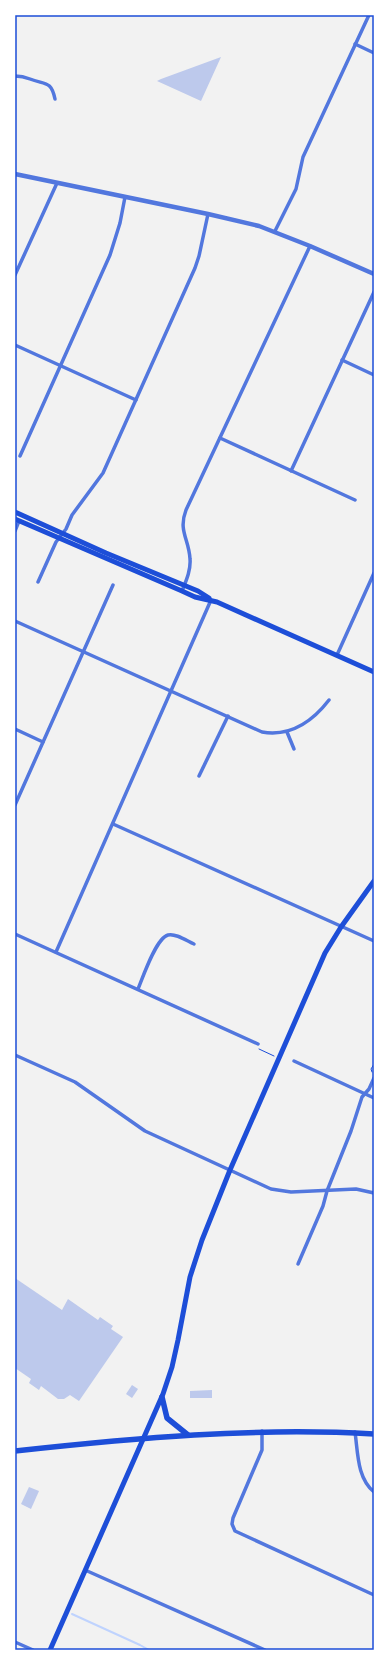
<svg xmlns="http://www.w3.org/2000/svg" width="389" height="1665" font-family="'Fira Sans',sans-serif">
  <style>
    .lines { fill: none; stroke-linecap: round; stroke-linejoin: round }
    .stream { stroke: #bfd3fe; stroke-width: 2 }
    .building { fill: #bdc9ec }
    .path { stroke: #1d4ed8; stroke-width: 1 }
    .minor { stroke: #5277de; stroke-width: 3.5 }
    .tertiary { stroke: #5277de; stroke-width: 4.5 }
    .secondary { stroke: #1d4ed8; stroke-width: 5 }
    .primary { stroke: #1d4ed8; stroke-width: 5.5 }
    .neatline { fill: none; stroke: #1d4ed8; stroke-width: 1.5 }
  </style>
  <rect width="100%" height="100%" fill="#f2f2f2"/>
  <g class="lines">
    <path class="stream" d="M72 1614 140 1645 149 1650"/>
  </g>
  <g class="building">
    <path d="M221 57 201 101 157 81 161 79Z"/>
    <path d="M15 1278 62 1310 68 1299 98 1320 100 1317 113 1326 111 1329 123 1337 79 1401 70 1395 64 1399H58L41 1386 39 1390 29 1383 31 1379 15 1368Z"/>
    <path d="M132 1385 138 1389 132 1398 126 1394Z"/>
    <path d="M212 1390V1398H190V1391Z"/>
    <path d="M29 1487 39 1491 31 1509 21 1504Z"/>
  </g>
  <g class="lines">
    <g class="path">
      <path d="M259 1049 274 1056"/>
      <path d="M372 1072 371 1069 374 1064"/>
    </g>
    <g class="minor">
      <path d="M355 44 374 53"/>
      <path d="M15 76C21 76 25 77 30 79 45 85 51 80 55 99"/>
      <path d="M275 231 296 189 303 157 369 15"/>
      <path d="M15 275 57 183"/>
      <path d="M15 345 136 400"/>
      <path d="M342 360 374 375"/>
      <path d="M220 438 355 500"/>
      <path d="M20 456 110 255 120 223 125 197"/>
      <path d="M291 471 374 292"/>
      <path d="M15 531 19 521"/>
      <path d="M38 582 56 542 66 529 72 515 103 473 195 268 199 256 208 214"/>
      <path d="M182 591C186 581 191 570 190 559 189 539 178 531 186 510L310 246"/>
      <path d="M15 621 262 732C291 737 312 722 329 700"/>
      <path d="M337 655 374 573"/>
      <path d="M15 729 43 742"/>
      <path d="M287 732 294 749"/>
      <path d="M199 776 228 716"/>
      <path d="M15 805 113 585"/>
      <path d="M113 824 374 941"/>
      <path d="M15 934 258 1044"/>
      <path d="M56 952 211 600"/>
      <path d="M138 989C143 977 156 938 168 935 176 933 187 941 194 944"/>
      <path d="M15 1055 75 1082 145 1131 271 1189 291 1192 356 1189 374 1193"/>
      <path d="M294 1061 374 1098"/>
      <path d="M298 1264 323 1206 327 1191 351 1131 362 1097 369 1089 374 1078"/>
      <path d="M262 1431V1450L233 1518 232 1524 235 1531 374 1595"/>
      <path d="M355 1432C358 1453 357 1478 374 1492"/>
      <path d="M85 1570 265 1650"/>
      <path d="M15 1642 33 1650"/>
    </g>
    <path class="tertiary" d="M15 174 208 214 259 226 310 246 374 274"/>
    <g class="secondary">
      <path d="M15 512 106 553 198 591 209 598"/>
      <path d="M15 519 182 591 195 597 217 602 374 672"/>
      <path d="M50 1650 163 1394 172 1367 178 1340 190 1277 202 1240 230 1170 325 953 341 927 374 881"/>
    </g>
    <g class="primary">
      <path d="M162 1397 167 1418 188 1435"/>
      <path d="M15 1451C134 1438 254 1427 374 1434"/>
    </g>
  </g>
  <rect width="389" height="1665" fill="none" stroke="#ffffff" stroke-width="32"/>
  <rect x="16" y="16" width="357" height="1633" class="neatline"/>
</svg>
